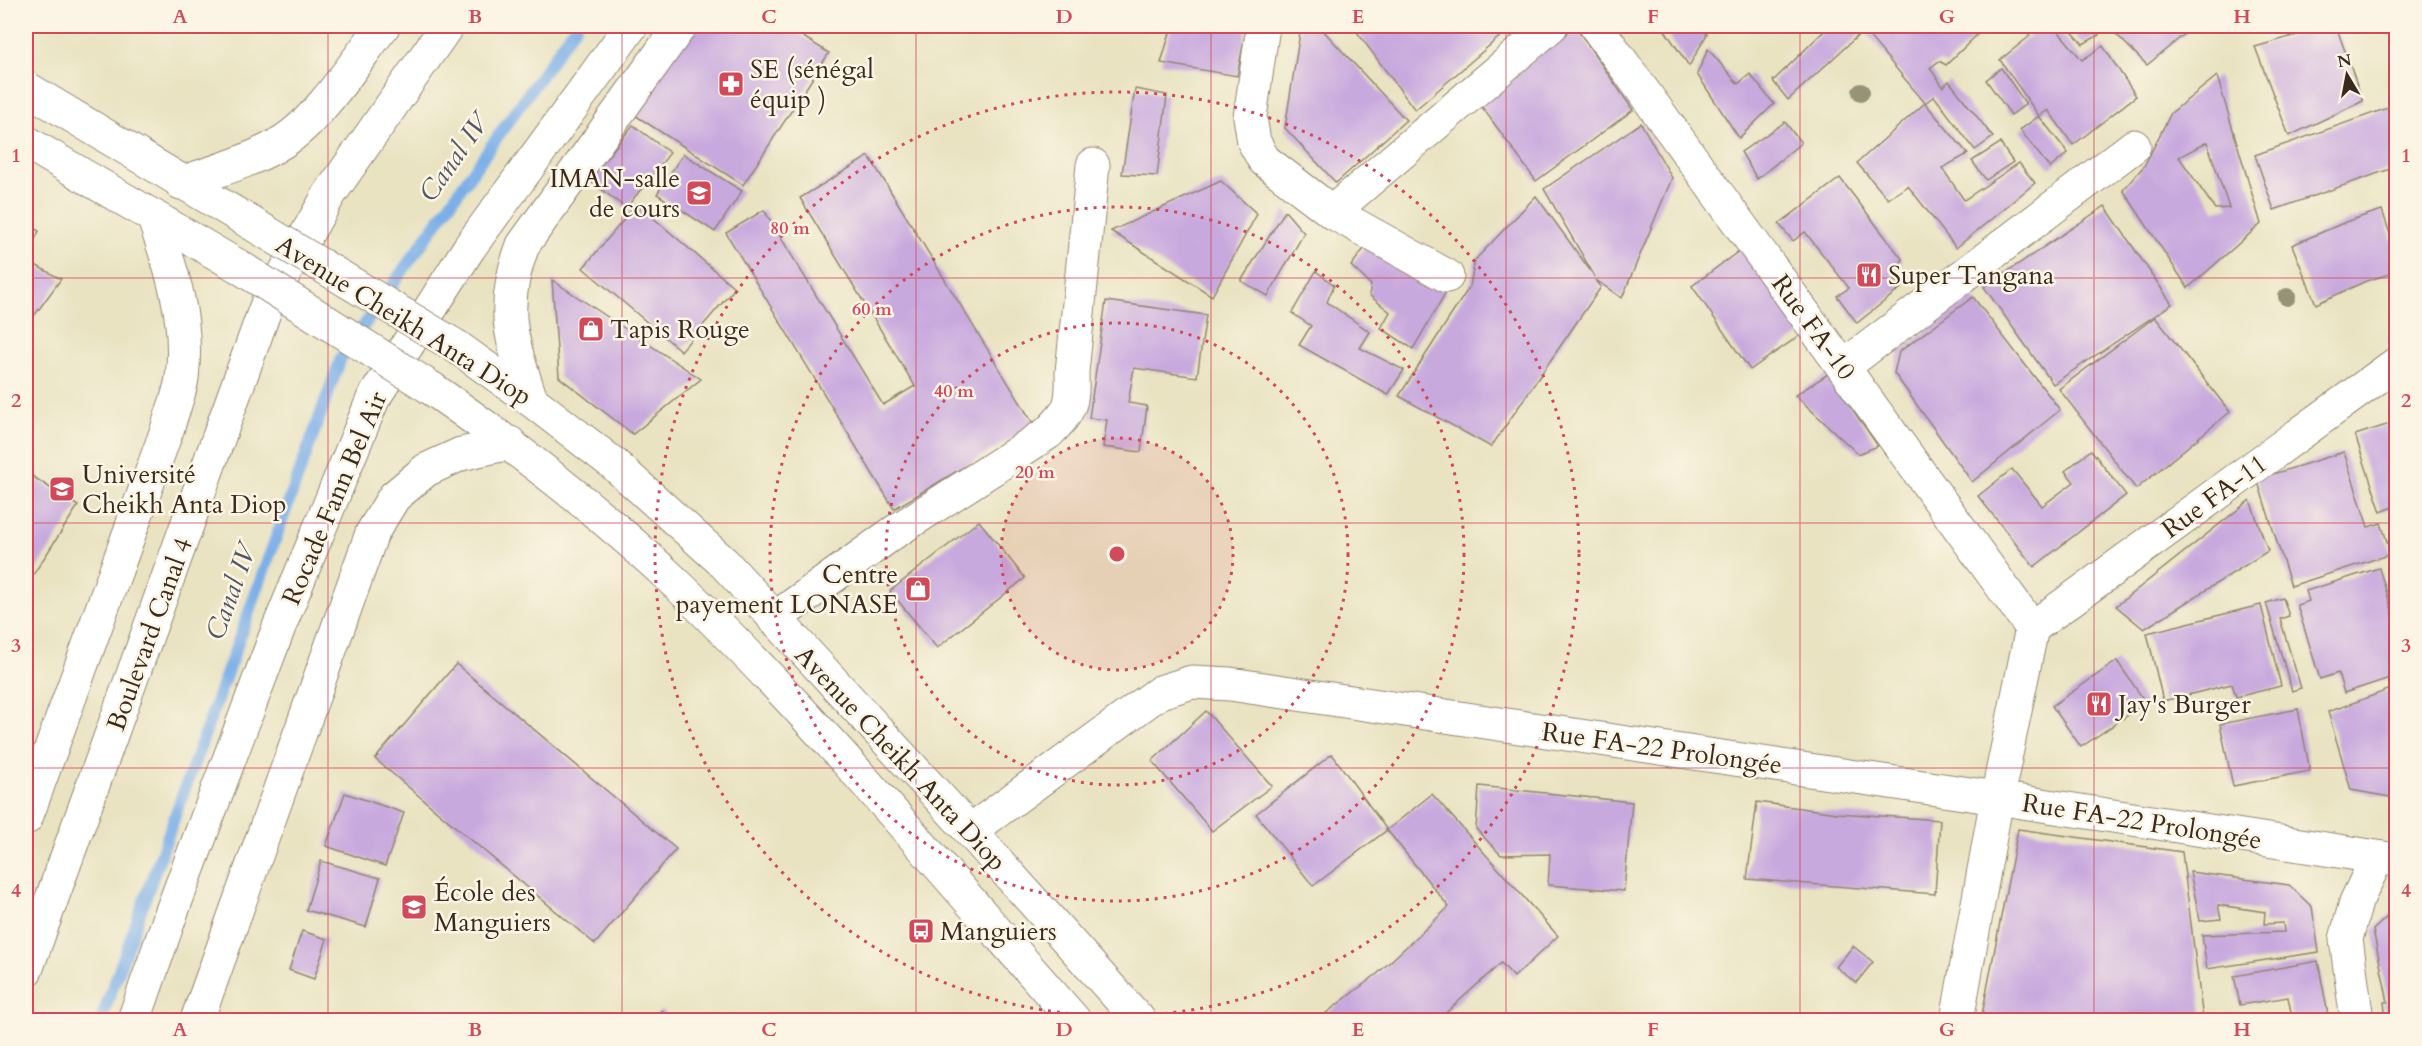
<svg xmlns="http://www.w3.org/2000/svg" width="2422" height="1046" font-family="Cardo,serif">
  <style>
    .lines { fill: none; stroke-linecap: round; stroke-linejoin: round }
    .stream { stroke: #7bafe8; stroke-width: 12 }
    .building { fill: #c8a9de; fill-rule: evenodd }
    .minor-casing { stroke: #928670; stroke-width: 35 }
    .major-casing { stroke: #928670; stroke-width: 35 }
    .minor { stroke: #fff; stroke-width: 33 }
    .major { stroke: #fff; stroke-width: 33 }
    .major-bridge-casing { stroke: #928670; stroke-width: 35; stroke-linecap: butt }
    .major-bridge { stroke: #fff; stroke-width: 33 }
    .tree { fill: #969477 }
    .grid { fill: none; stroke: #d1495b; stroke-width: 1.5; stroke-opacity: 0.55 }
    .ring { fill: none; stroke: #d1495b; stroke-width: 3; stroke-dasharray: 3 6 }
    .labels { text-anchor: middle; stroke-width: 5; stroke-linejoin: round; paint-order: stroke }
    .poi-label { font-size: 26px; fill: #3b2a1e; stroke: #fcf5e5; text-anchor: start }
    .street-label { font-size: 26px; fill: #3b2a1e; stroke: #fcf5e5 }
    .water-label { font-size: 27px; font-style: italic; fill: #515965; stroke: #fcf5e5 }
    .centre { fill: #d1495b; stroke: #fcf5e5; stroke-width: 3 }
    .ring-label { font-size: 18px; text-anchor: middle; font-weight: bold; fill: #d1495b; stroke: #fcf5e5; stroke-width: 5; stroke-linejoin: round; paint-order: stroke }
    .neatline { fill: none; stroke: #d1495b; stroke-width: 2 }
    .grid-label { font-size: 20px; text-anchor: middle; font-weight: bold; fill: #d1495b }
  </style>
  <rect width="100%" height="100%" fill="#fcf5e5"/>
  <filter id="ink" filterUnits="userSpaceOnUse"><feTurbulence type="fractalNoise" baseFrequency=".0167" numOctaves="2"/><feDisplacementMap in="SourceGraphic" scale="12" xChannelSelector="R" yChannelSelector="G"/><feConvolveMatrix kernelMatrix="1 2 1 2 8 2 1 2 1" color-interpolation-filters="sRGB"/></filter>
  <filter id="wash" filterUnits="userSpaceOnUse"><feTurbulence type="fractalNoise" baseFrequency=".008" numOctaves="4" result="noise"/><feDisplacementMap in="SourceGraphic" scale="24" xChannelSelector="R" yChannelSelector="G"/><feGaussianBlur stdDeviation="1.35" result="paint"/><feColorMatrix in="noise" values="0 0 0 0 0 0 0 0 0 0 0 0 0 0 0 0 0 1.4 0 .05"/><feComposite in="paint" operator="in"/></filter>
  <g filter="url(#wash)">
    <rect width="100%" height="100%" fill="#e9e3c2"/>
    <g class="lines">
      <path class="stream" d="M101 1020 341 358 576 26"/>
    </g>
    <g id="blocks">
      <g class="building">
        <path d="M691 26H786L829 53 743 185 633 114Z"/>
        <path d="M1172 26H1247L1237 76 1161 63Z"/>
        <path d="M1301 26H1319L1406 120 1336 183 1285 128Z"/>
        <path d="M1357 26H1512L1415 110 1354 28Z"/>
        <path d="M1573 26H1575L1633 110 1536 181 1479 103Z"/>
        <path d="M1662 26H1702L1707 34 1689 66Z"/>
        <path d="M1823 26H1977L1981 31 1946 65 1939 61 1930 68 1943 87 1949 81 1993 137 1975 150 1934 96 1925 103 1864 30 1788 100 1773 81 1825 30Z"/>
        <path d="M2022 26H2054L2082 60 2103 46 2136 96 2073 145 2048 110 2039 116 2000 60 2030 36Z"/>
        <path d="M2067 26H2092L2099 35 2083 44Z"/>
        <path d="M2108 26H2190L2192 28 2147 65Z"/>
        <path d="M2328 26H2336L2363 101 2289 136 2255 47Z"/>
        <path d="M1708 49 1738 84 1750 74 1774 104 1739 138 1697 74Z"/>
        <path d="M2001 68 2026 104 2011 115 1986 80Z"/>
        <path d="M2217 76 2261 224 2188 288 2123 190 2144 166 2171 113ZM2207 142 2229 208 2215 209 2179 157Z"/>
        <path d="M1135 89 1167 95 1157 176 1122 174Z"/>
        <path d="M1925 103 1968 154 1942 168 1964 200 2019 163 2035 183 1956 248 1908 186 1888 199 1857 163Z"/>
        <path d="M2396 105V167L2274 210 2255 155Z"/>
        <path d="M2039 116 2068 153 2050 168 2020 130Z"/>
        <path d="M1785 122 1801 143 1757 179 1741 152Z"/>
        <path d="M1641 123 1672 178 1622 298 1596 280 1601 287 1491 447 1399 396 1470 286 1475 260 1536 196 1595 277 1544 189Z"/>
        <path d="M633 125 670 153 626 208 589 180Z"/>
        <path d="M2000 143 2013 162 1986 180 1972 161Z"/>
        <path d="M683 154 742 191 715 232 657 194Z"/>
        <path d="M869 156 1034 425 894 509 726 233 764 210 883 405 915 386 800 198Z"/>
        <path d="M1840 178 1903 260 1891 272 1901 288 1857 323 1837 296 1849 288 1805 232 1793 241 1779 224Z"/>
        <path d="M1221 181 1257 214 1212 296 1111 231Z"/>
        <path d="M637 204 735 288 681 351 583 268Z"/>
        <path d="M2105 206 2172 304 2053 384 1984 287Z"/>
        <path d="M2382 210 2396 252V272L2366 281 2316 304 2292 245 2348 221Z"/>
        <path d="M1285 211 1304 233 1268 296 1241 281Z"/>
        <path d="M26 224 39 231 26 258Z"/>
        <path d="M1369 242 1446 292 1413 349 1381 328 1390 312 1369 295 1371 285 1351 266Z"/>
        <path d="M1743 248 1803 333 1750 370 1692 286Z"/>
        <path d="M26 260 61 279 26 327Z"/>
        <path d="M1316 271 1334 285 1327 302 1370 332 1360 348 1404 370 1388 395 1299 345 1311 326 1292 313Z"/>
        <path d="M552 280 701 379 633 434 559 377Z"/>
        <path d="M1973 297 2060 410 1972 482 1894 373 1899 352Z"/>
        <path d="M1106 301 1206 315 1197 377 1134 368 1128 403 1147 406 1141 452 1103 447 1107 420 1089 418Z"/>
        <path d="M2155 317 2230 412 2136 489 2059 389Z"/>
        <path d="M1828 374 1878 446 1858 454 1795 395Z"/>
        <path d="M2396 422V506L2381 512 2355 435Z"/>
        <path d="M2091 450 2126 495 2034 567 1978 496 2012 469 2042 506 2074 482 2065 471Z"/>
        <path d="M2344 452 2368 527 2381 523 2391 554 2291 586 2257 479Z"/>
        <path d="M26 472 78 506 33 575 26 570Z"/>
        <path d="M2250 500 2268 551 2144 629 2116 606Z"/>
        <path d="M979 521 1025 578 937 648 890 591Z"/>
        <path d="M2379 568 2396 623V676L2344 693 2338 673 2320 679 2297 605 2309 601 2306 591Z"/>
        <path d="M2283 598 2289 616 2280 619 2301 688 2292 691 2266 603Z"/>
        <path d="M2261 605 2281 686 2236 697 2232 684 2163 701 2147 633Z"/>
        <path d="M2117 661 2146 703 2081 747 2052 706Z"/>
        <path d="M456 664 676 849 595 944 375 759Z"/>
        <path d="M2396 687V798L2351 790 2328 712Z"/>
        <path d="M2298 709 2310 771 2233 786 2220 724Z"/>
        <path d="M1206 711 1272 786 1212 831 1152 761Z"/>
        <path d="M1332 754 1387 830 1313 886 1256 814Z"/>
        <path d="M1479 786 1632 802 1624 891 1548 885 1550 854 1501 855 1476 829Z"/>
        <path d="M345 793 404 813 385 866 326 846Z"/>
        <path d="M1432 794 1558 936 1514 977 1501 963 1438 1020H1317L1377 974 1449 907 1387 830Z"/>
        <path d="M1757 802 1837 813 1940 820 1935 894 1747 879Z"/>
        <path d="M2018 829 2182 852 2203 1020H1981Z"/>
        <path d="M321 861 380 878 366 927 306 910Z"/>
        <path d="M2190 872 2289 885 2312 907 2319 952 2207 969 2202 935 2284 932 2283 923 2264 924 2265 912 2218 905 2221 919 2200 921Z"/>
        <path d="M2391 913H2396V1020H2386L2384 1002H2388L2373 930Z"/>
        <path d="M302 931 327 939 314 979 289 970Z"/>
        <path d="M1853 946 1873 962 1856 983 1836 967Z"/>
        <path d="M2318 961 2329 1020H2277L2292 1017 2288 997 2240 1005 2234 976Z"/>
        <path d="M662 1010 672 1020H650Z"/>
      </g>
    </g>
  </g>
  <g filter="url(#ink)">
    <use href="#blocks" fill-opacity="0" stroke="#928670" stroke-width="1.5"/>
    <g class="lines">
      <defs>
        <g id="minor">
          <path d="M1263 26 1250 117 1254 142 1264 160 1332 212 1447 276"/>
          <path d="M1596 26 2032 628"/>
          <path d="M1332 212 1551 26"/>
          <path d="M1843 367 2134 146"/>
          <path d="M774 619 893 533 1048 433C1071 410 1073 405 1072 372L1093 165"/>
          <path d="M2032 628 2396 364"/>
          <path d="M970 831 1160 692 1192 682 1230 684 1997 798 2396 860"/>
          <path d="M1957 1020 1997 798 2032 628"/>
          <path d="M2357 1020 2346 939 2356 902 2377 858"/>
        </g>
        <g id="major">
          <path d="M26 88 261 229"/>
          <path d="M26 142 238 266"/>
          <path d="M181 183C216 171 253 161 284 141 319 119 357 59 383 26"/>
          <path d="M457 347 531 400 615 465 724 563 970 831 1139 1020"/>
          <path d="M431 388C519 449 605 515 683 590 822 725 946 875 1074 1020"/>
          <path d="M531 400C511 338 499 309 523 245L680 26"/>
          <path d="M26 818 168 427C172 411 180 394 182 378 189 320 172 270 153 216"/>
          <path d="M26 970 267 304 329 195 447 26"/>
          <path d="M134 1020 172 911 279 627 373 399 469 248 631 26"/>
          <path d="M197 1020 372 533 394 497 426 470 461 454 510 443"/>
        </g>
      </defs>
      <use href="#minor" class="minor-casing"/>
      <use href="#major" class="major-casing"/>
      <use href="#minor" class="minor"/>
      <use href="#major" class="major"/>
      <defs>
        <g id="major-bridge">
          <path d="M261 229 457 347"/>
          <path d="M238 266 431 388"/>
        </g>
      </defs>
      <use href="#major-bridge" class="major-bridge-casing"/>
      <use href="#major-bridge" class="major-bridge"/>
    </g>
    <g class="tree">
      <circle cx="1861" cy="92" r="9"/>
      <circle cx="2287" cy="297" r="9"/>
    </g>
  </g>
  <path class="grid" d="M328 26V1020M622 26V1020M916 26V1020M1211 26V1020M1506 26V1020M1800 26V1020M2094 26V1020M26 278H2396M26 523H2396M26 768H2396"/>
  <circle cx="1117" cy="554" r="116" fill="#d1495b" fill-opacity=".12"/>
  <g class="ring">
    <circle cx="1117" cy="554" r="116"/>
    <circle cx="1117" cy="554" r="231"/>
    <circle cx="1117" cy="554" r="347"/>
    <circle cx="1117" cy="554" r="462"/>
  </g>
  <defs>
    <symbol id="pharmacy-square" viewBox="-11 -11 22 22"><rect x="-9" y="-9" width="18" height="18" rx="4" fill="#d1495b" stroke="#fcf5e5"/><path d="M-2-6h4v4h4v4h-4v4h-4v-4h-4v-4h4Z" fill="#fff"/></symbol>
    <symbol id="university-square" viewBox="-11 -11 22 22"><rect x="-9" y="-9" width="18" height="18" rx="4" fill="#d1495b" stroke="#fcf5e5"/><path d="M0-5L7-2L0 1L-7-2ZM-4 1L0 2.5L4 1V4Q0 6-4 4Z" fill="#fff"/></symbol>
    <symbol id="restaurant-square" viewBox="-11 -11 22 22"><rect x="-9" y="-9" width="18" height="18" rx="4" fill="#d1495b" stroke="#fcf5e5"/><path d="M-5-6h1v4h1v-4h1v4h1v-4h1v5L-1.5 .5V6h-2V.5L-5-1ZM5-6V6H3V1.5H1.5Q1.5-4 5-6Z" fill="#fff"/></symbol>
    <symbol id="shop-square" viewBox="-11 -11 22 22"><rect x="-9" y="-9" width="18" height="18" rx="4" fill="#d1495b" stroke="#fcf5e5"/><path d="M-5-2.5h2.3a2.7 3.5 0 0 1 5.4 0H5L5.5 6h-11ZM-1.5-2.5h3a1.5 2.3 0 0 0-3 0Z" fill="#fff"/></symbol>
    <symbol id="school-square" viewBox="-11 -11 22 22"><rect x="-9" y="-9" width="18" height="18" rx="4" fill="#d1495b" stroke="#fcf5e5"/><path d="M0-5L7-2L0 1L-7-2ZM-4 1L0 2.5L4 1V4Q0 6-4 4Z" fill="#fff"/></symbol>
    <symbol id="bus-square" viewBox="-11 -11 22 22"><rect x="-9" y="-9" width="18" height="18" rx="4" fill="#d1495b" stroke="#fcf5e5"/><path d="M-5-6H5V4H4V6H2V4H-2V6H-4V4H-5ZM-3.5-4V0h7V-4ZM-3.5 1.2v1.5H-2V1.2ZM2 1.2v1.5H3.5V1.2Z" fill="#fff"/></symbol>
  </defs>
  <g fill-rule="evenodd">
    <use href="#pharmacy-square" x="716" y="69" width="30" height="30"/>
    <use href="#university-square" x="684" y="178" width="30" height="30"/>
    <use href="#restaurant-square" x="1854" y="260" width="30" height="30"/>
    <use href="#shop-square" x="576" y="314" width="30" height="30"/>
    <use href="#university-square" x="47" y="474" width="30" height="30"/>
    <use href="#shop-square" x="903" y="574" width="30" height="30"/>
    <use href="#restaurant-square" x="2084" y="689" width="30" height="30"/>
    <use href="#school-square" x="399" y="892" width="30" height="30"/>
    <use href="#bus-square" x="906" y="916" width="30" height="30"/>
  </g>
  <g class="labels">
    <g class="poi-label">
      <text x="750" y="78">SE (sénégal<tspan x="750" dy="30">équip )</tspan></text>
      <text x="680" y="187" text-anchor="end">IMAN-salle<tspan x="680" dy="30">de cours</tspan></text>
      <text x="1888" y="284">Super Tangana</text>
      <text x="610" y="338">Tapis Rouge</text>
      <text x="82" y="483">Université<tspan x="82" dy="30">Cheikh Anta Diop</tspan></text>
      <text x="898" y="583" text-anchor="end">Centre<tspan x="898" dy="30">payement LONASE</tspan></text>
      <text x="2118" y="713">Jay's Burger</text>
      <text x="434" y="901">École des<tspan x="434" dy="30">Manguiers</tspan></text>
      <text x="940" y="940">Manguiers</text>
    </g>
    <g class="street-label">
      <text transform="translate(404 320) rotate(32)" y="9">Avenue Cheikh Anta Diop</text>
      <text transform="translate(1814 327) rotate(54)" y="9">Rue FA-10</text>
      <text transform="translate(2214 496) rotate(-36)" y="9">Rue FA-11</text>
      <text transform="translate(334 498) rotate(-67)" y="9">Rocade Fann Bel Air</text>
      <text transform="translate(149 634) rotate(-70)" y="9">Boulevard Canal 4</text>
      <text transform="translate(1662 748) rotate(8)" y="9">Rue FA-22 Prolongée</text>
      <text transform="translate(901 758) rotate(47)" y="9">Avenue Cheikh Anta Diop</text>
      <text transform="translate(2142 821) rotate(9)" y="9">Rue FA-22 Prolongée</text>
    </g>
    <g class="water-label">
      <text transform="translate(454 157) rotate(-55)" y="9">Canal IV</text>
      <text transform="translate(231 591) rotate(-70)" y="9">Canal IV</text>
    </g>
  </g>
  <circle cx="1117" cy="554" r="9" class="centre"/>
  <g class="ring-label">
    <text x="790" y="234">80 m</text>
    <text x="872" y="315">60 m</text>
    <text x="954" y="397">40 m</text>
    <text x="1035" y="478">20 m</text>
  </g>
  <rect width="2422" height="1046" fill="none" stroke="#fcf5e5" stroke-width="66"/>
  <g transform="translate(2347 75) rotate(350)" stroke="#fcf5e5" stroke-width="4.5" paint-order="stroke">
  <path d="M0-4.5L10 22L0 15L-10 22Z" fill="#3b2a1e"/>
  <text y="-9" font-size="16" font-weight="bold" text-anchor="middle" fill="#3b2a1e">N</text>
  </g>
  <rect x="33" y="33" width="2356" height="980" class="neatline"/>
  <g class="grid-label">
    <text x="180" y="23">A</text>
    <text x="475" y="23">B</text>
    <text x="769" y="23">C</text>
    <text x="1064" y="23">D</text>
    <text x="1358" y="23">E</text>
    <text x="1653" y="23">F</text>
    <text x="1947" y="23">G</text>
    <text x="2242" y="23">H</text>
    <text x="16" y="162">1</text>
    <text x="2406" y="162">1</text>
    <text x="16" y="407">2</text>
    <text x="2406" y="407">2</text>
    <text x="16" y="652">3</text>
    <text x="2406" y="652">3</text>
    <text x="16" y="897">4</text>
    <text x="2406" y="897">4</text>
    <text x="180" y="1036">A</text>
    <text x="475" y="1036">B</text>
    <text x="769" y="1036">C</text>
    <text x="1064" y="1036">D</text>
    <text x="1358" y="1036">E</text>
    <text x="1653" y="1036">F</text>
    <text x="1947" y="1036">G</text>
    <text x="2242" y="1036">H</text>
  </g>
</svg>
